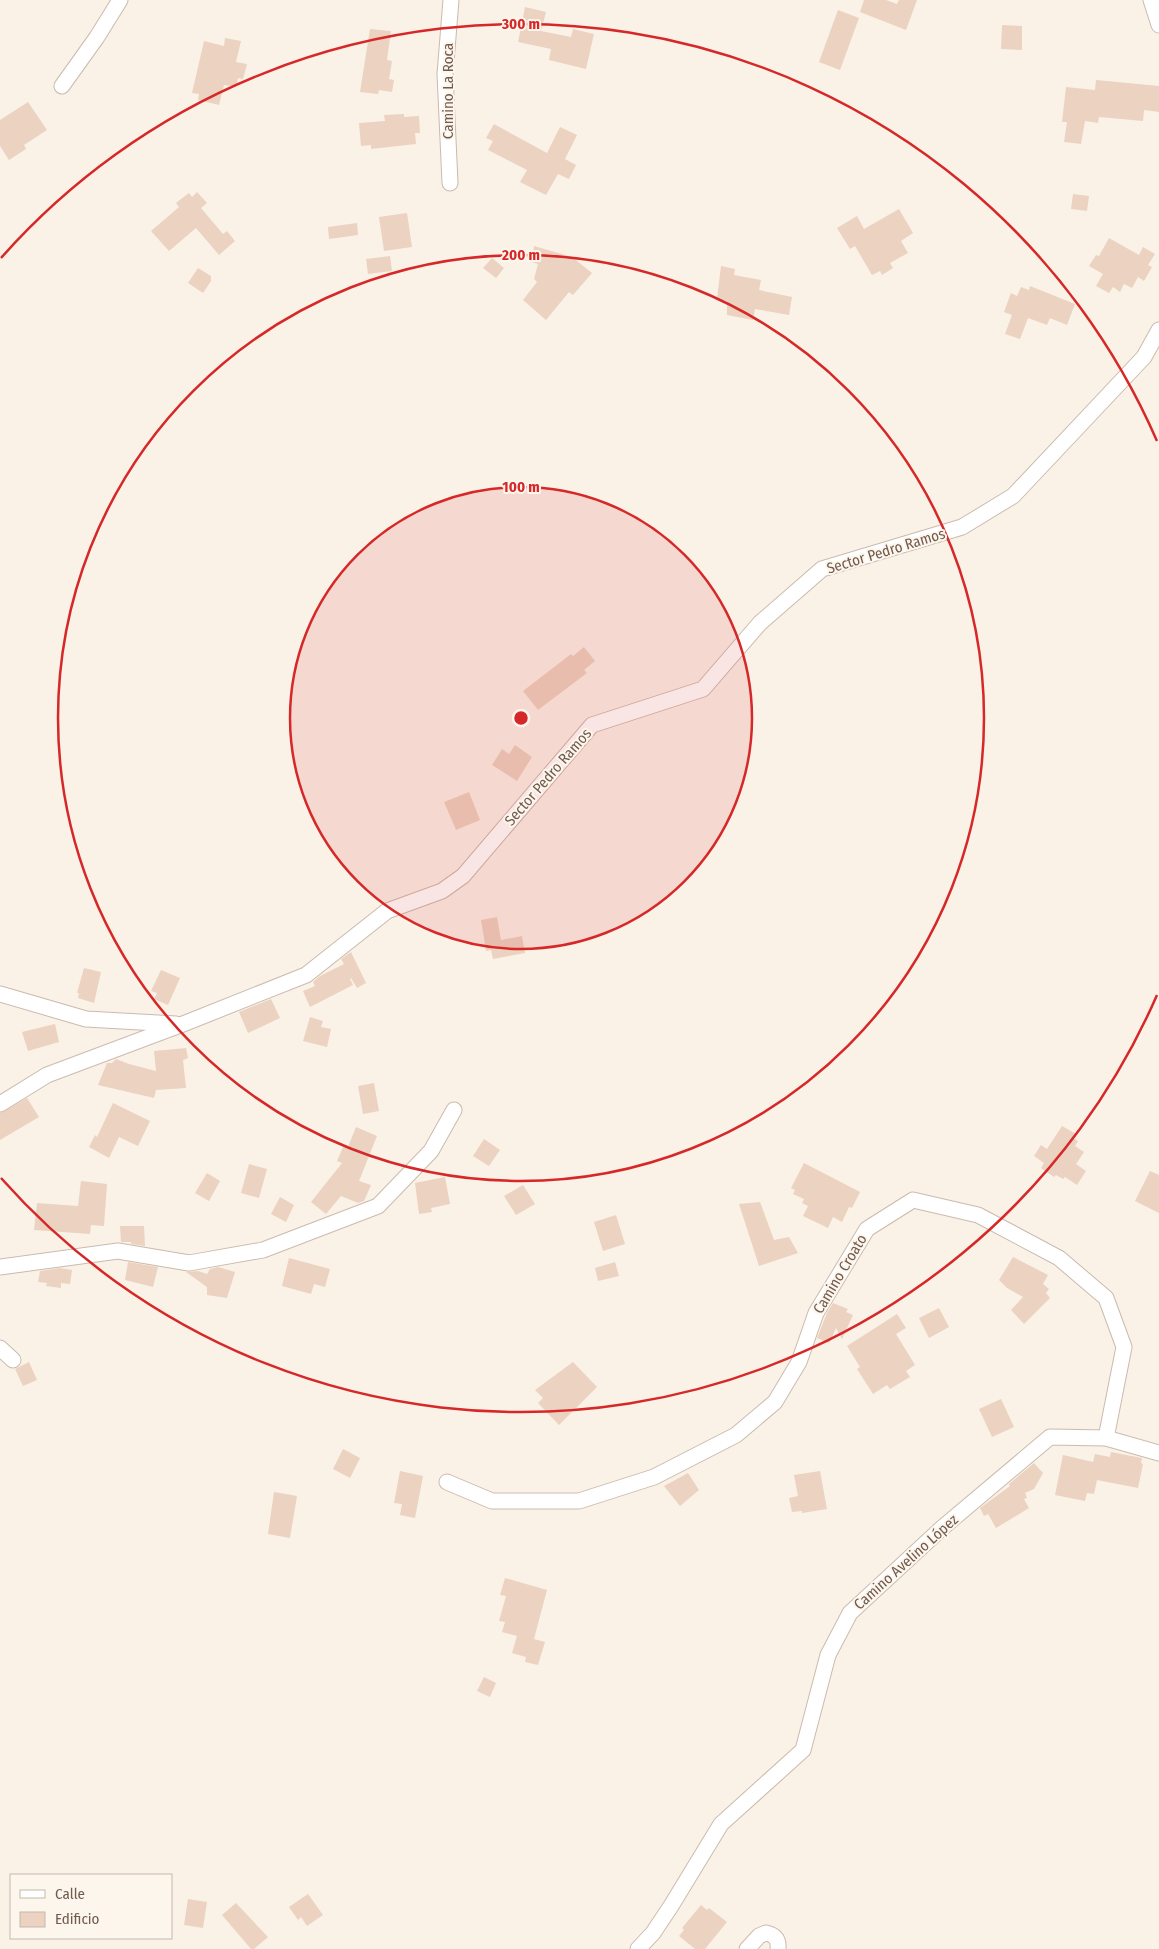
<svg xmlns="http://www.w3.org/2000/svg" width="1159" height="1949" font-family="'Fira Sans Condensed',sans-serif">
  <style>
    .building { fill: #ecd2c1 }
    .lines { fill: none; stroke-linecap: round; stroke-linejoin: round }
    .minor-casing { stroke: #cbbaae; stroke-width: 17 }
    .minor { stroke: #fff; stroke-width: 15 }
    .ring { fill: none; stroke: #d62828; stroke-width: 2.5 }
    .labels { text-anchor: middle; stroke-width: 4; stroke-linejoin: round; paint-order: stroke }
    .street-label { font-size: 15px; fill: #715a4e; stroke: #fdf6ed }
    .centre { fill: #d62828; stroke: #fdf6ed; stroke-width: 2.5 }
    .ring-label { font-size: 15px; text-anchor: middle; font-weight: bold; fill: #d62828; stroke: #fdf6ed; stroke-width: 4; stroke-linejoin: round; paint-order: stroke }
  </style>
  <rect width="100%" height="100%" fill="#faf2e7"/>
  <g class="building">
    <path d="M864 0H886L897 4 899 0H917L906 30 860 12Z"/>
    <path d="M525 7 546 12 541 31 571 37 573 29 594 34 586 69 549 60 551 49 518 42Z"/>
    <path d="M838 10 859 18 840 70 819 62Z"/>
    <path d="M1002 25 1022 26V50L1001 49Z"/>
    <path d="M370 29 391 31 387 60 392 61 389 79 394 80 392 92 379 90 378 94 360 92Z"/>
    <path d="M225 38 241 41 236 62 247 64 243 79 238 78 236 87 224 85 219 105 198 100 199 94 192 93 204 41 224 46Z"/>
    <path d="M1096 80 1159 86V112L1144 110 1143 121 1099 117 1098 123 1085 121 1081 144 1064 142 1067 122H1062L1066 87 1095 90Z"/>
    <path d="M28 102 47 130 24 145 26 149 9 160 0 146V120Z"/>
    <path d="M404 114V117L419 116 420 133H415L416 144 371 149V145L361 146 359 123 385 121 384 115Z"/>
    <path d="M494 124 547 153 560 127 577 135 565 159 576 165 569 179 558 174 546 195 520 182 527 170 488 150 493 141 486 138Z"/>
    <path d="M197 192 207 203 201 208 223 234 227 231 235 241 219 255 196 228 169 251 151 231 179 207 176 203 189 193 192 197Z"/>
    <path d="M1073 194 1089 196 1087 211 1071 209Z"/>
    <path d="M899 209 913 233 901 241 908 253 890 263 893 268 882 275 880 271 872 275 855 246 850 249 837 228 857 216 864 229Z"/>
    <path d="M407 213 412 247 384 251 379 217Z"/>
    <path d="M357 223 358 235 329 239 328 227Z"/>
    <path d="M1109 238 1139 255 1143 247 1155 254 1148 265 1152 267 1144 281 1138 277 1132 288 1124 284 1120 292 1113 287 1109 293 1096 286 1103 274 1089 266 1096 255 1099 256Z"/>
    <path d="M534 246 572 257 592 273 573 295 569 292 546 320 523 300 537 282 534 279 538 264 532 262Z"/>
    <path d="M390 256 392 271 368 274 366 259Z"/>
    <path d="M492 258 504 268 496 278 483 268Z"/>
    <path d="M721 266 735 269 734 275 761 280 759 290 792 297 789 315 755 309 753 320 727 315V301L717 299Z"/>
    <path d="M198 268 211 276V281L203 293 188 283Z"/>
    <path d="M1030 286 1075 304 1067 325 1050 318 1047 325 1028 318 1020 339 1005 334 1012 315 1004 312 1011 293 1017 296 1021 287 1029 290Z"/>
    <path d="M584 647 595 661 584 670 587 673 538 710 523 691 571 654 573 656Z"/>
    <path d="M515 745 532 757 517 781 492 765 502 749 509 754Z"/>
    <path d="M469 792 480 820 456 830 444 802Z"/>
    <path d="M497 917 501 940 522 936 525 953 493 959 491 950 486 951 481 920Z"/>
    <path d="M351 952 366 983 357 988 351 978 350 979 353 985 310 1007 303 991 315 986 313 982 320 976 344 964 341 959Z"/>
    <path d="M84 968 101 972 94 1003 78 998 79 993H77Z"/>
    <path d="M161 970 180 978 168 1005 154 999 157 993 151 991Z"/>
    <path d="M271 999 280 1018 248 1033 239 1012Z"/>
    <path d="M310 1017 323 1021 321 1027 331 1029 327 1047 303 1041Z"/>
    <path d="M55 1024 59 1042 28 1051 22 1032Z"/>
    <path d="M186 1048 188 1058 183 1060 186 1088 156 1090 154 1098 98 1085 107 1063H112L116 1059 129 1064 156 1071 154 1051Z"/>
    <path d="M374 1083 379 1111 363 1114 358 1086Z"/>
    <path d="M27 1098 39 1117 0 1140V1113Z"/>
    <path d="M113 1103 150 1121 138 1146 119 1137 109 1158 89 1147 95 1135 97 1137Z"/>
    <path d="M1062 1126 1076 1134 1073 1138 1078 1141 1075 1146 1084 1152 1076 1164 1086 1171 1077 1185 1065 1177 1063 1179 1056 1175 1054 1177 1041 1168 1044 1163 1034 1156 1041 1145 1047 1149Z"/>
    <path d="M356 1127 377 1136 359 1181 371 1185 364 1201 358 1203 341 1196 326 1214 311 1202 342 1163 337 1161 344 1145 348 1147Z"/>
    <path d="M484 1139 500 1150 489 1166 473 1156Z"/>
    <path d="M804 1163 860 1192 852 1208 849 1207 842 1222 833 1217 828 1228 803 1216 808 1206 802 1203 804 1199 793 1194 795 1190 791 1188Z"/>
    <path d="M249 1164 267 1169 259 1198 241 1193Z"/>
    <path d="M1150 1171 1159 1175V1213L1135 1201Z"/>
    <path d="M207 1173 220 1181 209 1201 195 1193Z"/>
    <path d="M445 1177 450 1204 431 1208 432 1212 419 1214 415 1183Z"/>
    <path d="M81 1181 107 1184 104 1226 91 1225 90 1234 34 1230 37 1203 78 1206Z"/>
    <path d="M523 1185 535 1204 516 1215 504 1196Z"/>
    <path d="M280 1197 294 1205 286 1222 271 1214Z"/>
    <path d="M760 1202 774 1240 789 1237 798 1253 759 1266 739 1204Z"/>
    <path d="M616 1215 625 1244 603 1251 594 1222Z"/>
    <path d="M120 1226H144L145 1246 131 1244V1242H121Z"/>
    <path d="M1013 1257 1048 1275 1043 1284 1049 1289 1046 1293 1050 1298 1024 1324 1011 1310 1023 1297 1007 1288 999 1280Z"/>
    <path d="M289 1258 330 1269 325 1287 314 1284 311 1294 282 1286Z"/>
    <path d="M128 1262 158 1267 153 1287 125 1280Z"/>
    <path d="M615 1262 619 1276 598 1281 595 1268Z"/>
    <path d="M218 1267 235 1272 227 1298 207 1295V1287L186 1272 198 1271 207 1274 210 1269Z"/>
    <path d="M60 1268 72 1270 70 1284 61 1283V1288L46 1286 47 1283 38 1282 40 1271Z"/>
    <path d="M833 1303 848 1309 846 1312 853 1315 842 1339 836 1328 829 1343 817 1338 827 1313Z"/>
    <path d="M939 1308 949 1327 929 1338 919 1318Z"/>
    <path d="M897 1314 906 1328 896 1334 915 1365 906 1371 910 1377 890 1389 887 1385 873 1394 857 1369 860 1367 847 1346Z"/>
    <path d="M29 1362 37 1380 23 1386 15 1369Z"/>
    <path d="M573 1362 597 1387 559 1425 538 1403 543 1398 535 1390Z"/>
    <path d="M1001 1399 1014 1427 992 1437 979 1409Z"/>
    <path d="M343 1449 360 1458 350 1478 333 1469Z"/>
    <path d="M1111 1452 1142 1458 1141 1463 1143 1464 1138 1488 1097 1480 1094 1494 1087 1493 1085 1501 1055 1495 1063 1455 1093 1462 1095 1454 1110 1457Z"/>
    <path d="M1034 1463 1043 1473 1034 1489 1025 1493 1027 1498 1024 1499 1029 1508 996 1528 988 1514 984 1516 980 1508 1010 1486 1009 1484Z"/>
    <path d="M400 1471 423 1476 415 1518 400 1515 402 1504 394 1503Z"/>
    <path d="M820 1471 827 1509 802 1513V1511L792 1512 789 1498 798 1496 794 1475Z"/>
    <path d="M688 1473 699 1490 680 1506 664 1486Z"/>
    <path d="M274 1492 297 1496 290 1538 268 1534Z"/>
    <path d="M505 1578 547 1590 534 1639 545 1642 538 1665 525 1662 526 1657 512 1653 517 1636 502 1632 505 1622 499 1621 506 1596 500 1595Z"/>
    <path d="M484 1677 496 1683 490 1697 477 1691Z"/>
    <path d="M308 1894 323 1915 307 1926 301 1917 298 1920 289 1907Z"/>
    <path d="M188 1899 207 1902 203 1928 184 1925Z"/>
    <path d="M236 1903 268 1937 254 1949H251L222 1915Z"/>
    <path d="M701 1905 707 1910 709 1908 727 1922 705 1949H695L679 1936 684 1930 682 1928Z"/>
  </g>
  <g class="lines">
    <defs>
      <g id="minor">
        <path d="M1151 0 1159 25"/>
        <path d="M62 86 97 37 120 0"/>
        <path d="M450 183 445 74 451 0"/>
        <path d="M0 994 86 1019 176 1024"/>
        <path d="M0 1104 47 1075 183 1024 306 975 387 911 442 891 463 876 592 725 703 689 760 623 822 569 962 527 1013 496 1144 357 1159 330"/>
        <path d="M0 1267 118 1251 189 1263 263 1250 378 1206 431 1151 454 1110"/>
        <path d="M0 1348 13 1360"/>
        <path d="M447 1482 492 1501H579L654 1477 736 1435 775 1402 799 1362 816 1313 867 1229 913 1200 978 1215 1059 1258 1106 1298 1124 1347 1106 1438"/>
        <path d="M638 1949 653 1933 671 1906 721 1824 803 1750 828 1655 850 1613 942 1528 1050 1437 1106 1438 1159 1453"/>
        <path d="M747 1949 759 1936 766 1933C775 1935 779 1939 778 1949"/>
      </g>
    </defs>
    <use href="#minor" class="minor-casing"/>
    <use href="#minor" class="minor"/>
  </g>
  <circle cx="521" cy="718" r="231" fill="#d62828" fill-opacity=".12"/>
  <g class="ring">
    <circle cx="521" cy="718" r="231"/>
    <circle cx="521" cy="718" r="463"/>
    <path d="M1157 995A694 694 0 0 1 1 1178M1 258A694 694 0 0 1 1157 441"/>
  </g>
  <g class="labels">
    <g class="street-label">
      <text transform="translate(448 91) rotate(-90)" y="5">Camino La Roca</text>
      <text transform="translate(886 551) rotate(-17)" y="5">Sector Pedro Ramos</text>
      <text transform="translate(548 777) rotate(-49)" y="5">Sector Pedro Ramos</text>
      <text transform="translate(840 1274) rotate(-59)" y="5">Camino Croato</text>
      <text transform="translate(906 1562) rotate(-42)" y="5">Camino Avelino López</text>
    </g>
  </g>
  <circle cx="521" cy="718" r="8" class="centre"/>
  <g class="ring-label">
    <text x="521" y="29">300 m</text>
    <text x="521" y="260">200 m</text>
    <text x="521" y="492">100 m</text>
  </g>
  <rect x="10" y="1874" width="162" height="65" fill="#fdf6ed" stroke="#c5b8ad"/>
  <rect x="20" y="1890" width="25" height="8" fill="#ffffff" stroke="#c5b8ad"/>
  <text x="55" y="1899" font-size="15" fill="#715a4e">Calle</text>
  <rect x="20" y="1912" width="25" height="15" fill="#ecd2c1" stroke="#c5b8ad"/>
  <text x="55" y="1924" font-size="15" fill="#715a4e">Edificio</text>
</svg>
